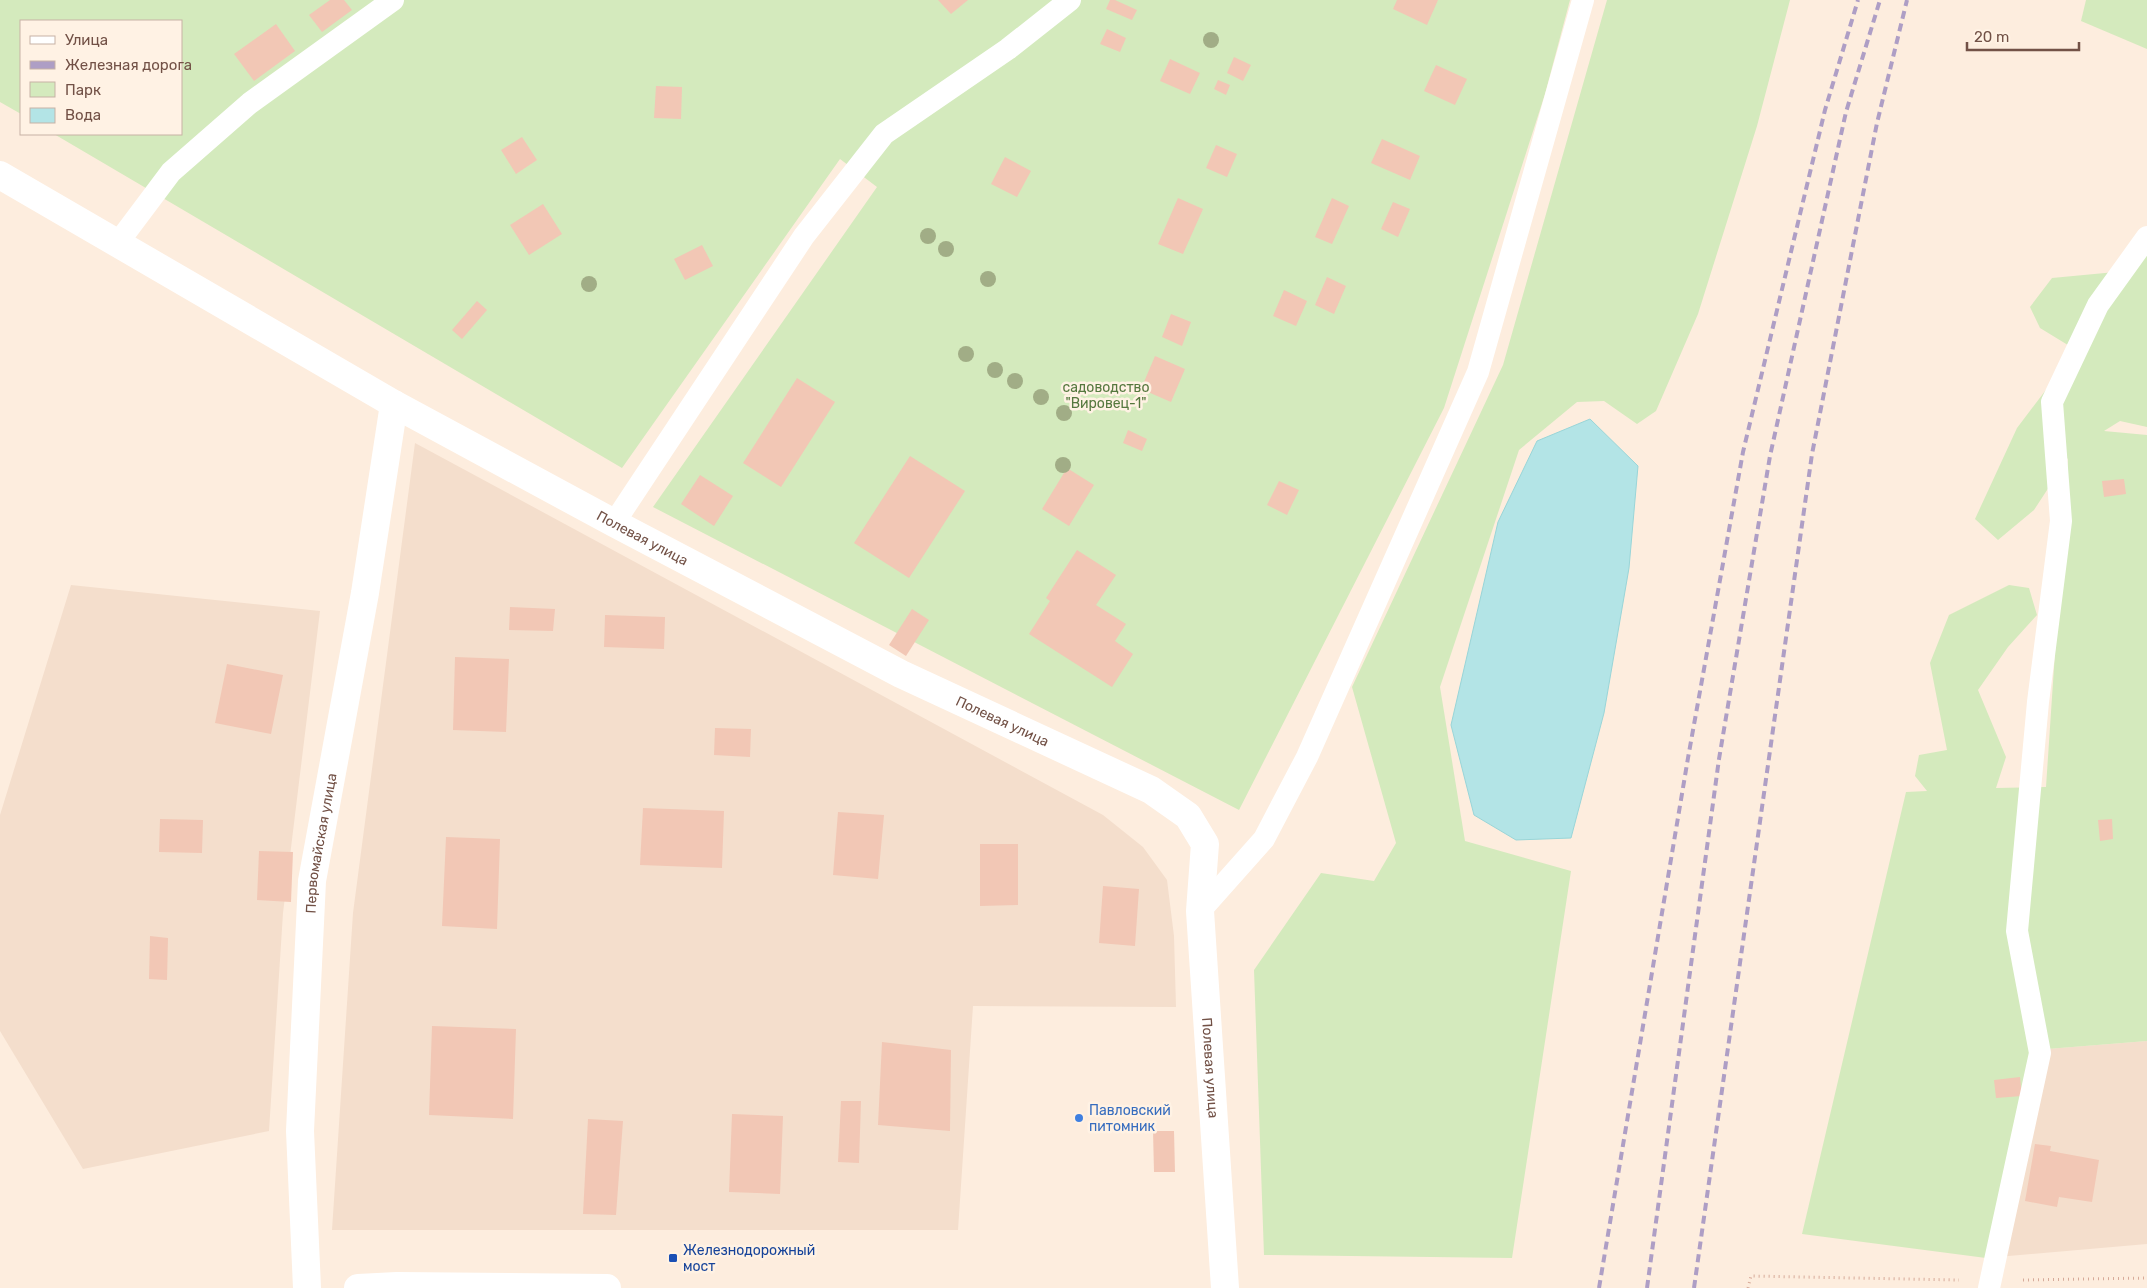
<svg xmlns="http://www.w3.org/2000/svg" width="2147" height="1288" font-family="Rubik,sans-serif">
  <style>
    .residential { fill: #f4decc }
    .green { fill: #d4eabd }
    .water { fill: #b3e4e6; stroke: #99d5d8 }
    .building { fill: #f2c7b5 }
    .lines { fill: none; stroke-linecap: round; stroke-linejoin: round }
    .path { stroke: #d7aa99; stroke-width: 3; stroke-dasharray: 1 4; stroke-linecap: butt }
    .service { stroke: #fff; stroke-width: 22 }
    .minor { stroke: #fff; stroke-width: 28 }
    .secondary { stroke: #fff; stroke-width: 28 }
    .rail { stroke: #ae9ec5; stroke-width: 4; stroke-dasharray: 8 5; stroke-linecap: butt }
    .tree { fill: #a1ad86 }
    .shop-dot { fill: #3f7fe0; stroke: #fff2e4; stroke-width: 2 }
    .transit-dot { fill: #1a4fb4; stroke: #fff2e4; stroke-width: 2 }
    .labels { text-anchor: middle; stroke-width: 5; stroke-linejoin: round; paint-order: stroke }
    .park-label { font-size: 14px; fill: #55783e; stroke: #fff2e4 }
    .street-label { font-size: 14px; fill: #725146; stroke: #fff2e4 }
    .shop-label { font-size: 14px; fill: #366cbe; stroke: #fff2e4; text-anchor: start }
    .transit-label { font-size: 14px; fill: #164399; stroke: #fff2e4; text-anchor: start }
  </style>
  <rect width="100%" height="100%" fill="#fdedde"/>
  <g class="residential">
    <path d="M415 443 1103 815 1143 847 1167 880 1174 936 1176 1007 973 1006 958 1230H332L353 913Z"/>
    <path d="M71 585 320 611 283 913 269 1131 83 1169 0 1031V815Z"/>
    <path d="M2147 1041V1244L1986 1258 2035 1050Z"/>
  </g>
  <g class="green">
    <path d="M0 0H1570L1545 94 1444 408 1239 810 653 507 877 187 840 159 622 468 54 134H181V21H21V114L0 102Z"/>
    <path d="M1607 0H1790L1757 126 1698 314 1656 411 1637 424 1604 401 1577 402 1519 450 1440 687 1465 841 1571 871 1512 1258 1264 1255 1254 970 1321 873 1374 881 1396 843 1352 687 1503 365Z"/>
    <path d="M2086 0H2147V49L2081 21Z"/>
    <path d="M2147 248V427L2120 421 2104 431 2147 435V1041L2035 1050 1986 1258 1802 1234 1906 792 1927 791 1915 776 1919 755 1947 750 1930 663 1949 615 2009 585 2029 588 2037 615 2008 647 1978 690 2006 757 1996 788 2046 787 2068 458 2034 510 1998 540 1975 519 2017 428 2076 350 2040 328 2030 307 2052 278 2126 271Z"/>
  </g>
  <path class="water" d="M1590 419 1638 466 1629 568 1604 713 1571 838 1516 840 1474 815 1451 725 1498 522 1537 441Z"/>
  <g class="building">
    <path d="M330 0H344L352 10 322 32 309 15Z"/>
    <path d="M938 0H968L951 14Z"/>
    <path d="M1110 0H1115L1137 10 1132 20 1106 9Z"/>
    <path d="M1397 0H1438L1427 25 1393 9Z"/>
    <path d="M276 24 295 51 254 81 234 54Z"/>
    <path d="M1107 29 1126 38 1120 52 1100 44Z"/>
    <path d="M1234 57 1251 65 1243 81 1227 73Z"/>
    <path d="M1170 59 1200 73 1190 94 1160 81Z"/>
    <path d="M1436 65 1467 79 1455 105 1424 91Z"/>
    <path d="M1218 80 1230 85 1226 95 1214 89Z"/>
    <path d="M656 86 682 87 681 119 654 118Z"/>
    <path d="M522 137 537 160 516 174 501 150Z"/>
    <path d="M1382 139 1420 156 1410 180 1371 163Z"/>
    <path d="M1216 145 1237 154 1227 177 1206 168Z"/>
    <path d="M1005 157 1031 171 1017 197 991 184Z"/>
    <path d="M1178 198 1203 209 1183 254 1158 244Z"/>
    <path d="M1332 198 1349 206 1332 244 1315 237Z"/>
    <path d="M1393 202 1410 209 1398 237 1381 229Z"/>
    <path d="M543 204 562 234 529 255 510 225Z"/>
    <path d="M702 245 713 266 685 280 674 259Z"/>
    <path d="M1327 277 1346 286 1334 314 1315 305Z"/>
    <path d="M1284 290 1307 301 1296 326 1273 316Z"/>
    <path d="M477 301 487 310 462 339 452 330Z"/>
    <path d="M1171 314 1191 322 1182 346 1162 337Z"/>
    <path d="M1155 356 1185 369 1171 402 1141 389Z"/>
    <path d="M797 378 835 402 781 487 743 463Z"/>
    <path d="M1128 430 1147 439 1142 451 1123 443Z"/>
    <path d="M910 456 965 491 909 578 854 543Z"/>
    <path d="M1067 468 1094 485 1069 526 1042 509Z"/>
    <path d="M700 475 733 496 714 526 681 504Z"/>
    <path d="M2124 479 2126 494 2104 497 2102 481Z"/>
    <path d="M1279 481 1299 490 1287 515 1267 505Z"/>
    <path d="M1077 550 1116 575 1096 605 1126 624 1115 641 1133 654 1112 687 1029 634 1050 601 1046 598Z"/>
    <path d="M510 607 555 609 553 631 509 630Z"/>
    <path d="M912 609 929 620 906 656 889 645Z"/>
    <path d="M605 615 665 617 664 649 604 647Z"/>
    <path d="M455 657 509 659 506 732 453 730Z"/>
    <path d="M227 664 283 675 271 734 215 723Z"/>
    <path d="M715 728 751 729 750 757 714 755Z"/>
    <path d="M643 808 724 811 722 868 640 865Z"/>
    <path d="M838 812 884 815 878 879 833 875Z"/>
    <path d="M160 819 203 820 202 853 159 852Z"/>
    <path d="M2112 819 2113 839 2100 841 2098 820Z"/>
    <path d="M446 837 500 839 497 929 442 926Z"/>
    <path d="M980 844H1018V905L980 906Z"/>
    <path d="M259 851 293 852 291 902 257 900Z"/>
    <path d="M1103 886 1139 889 1135 946 1099 943Z"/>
    <path d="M150 936 168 938 167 980 149 979Z"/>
    <path d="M432 1026 516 1029 513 1119 429 1115Z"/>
    <path d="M882 1042 951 1050 950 1131 878 1125Z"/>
    <path d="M2020 1077 2022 1096 1996 1098 1994 1080Z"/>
    <path d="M841 1101H861L859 1163 838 1162Z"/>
    <path d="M732 1114 783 1116 780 1194 729 1192Z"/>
    <path d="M588 1119 623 1121 616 1215 583 1214Z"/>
    <path d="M1153 1131H1174L1175 1172H1154Z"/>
    <path d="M2035 1144 2051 1146 2050 1151 2099 1160 2092 1202 2059 1197 2057 1207 2025 1201Z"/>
  </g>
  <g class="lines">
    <g class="path">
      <path d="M2023 1280 2147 1278"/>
      <path d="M1748 1288 1751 1276 1959 1280"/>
    </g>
    <g class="service">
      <path d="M117 244 171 172 250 103 393 0"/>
      <path d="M614 523 804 236 884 134 1008 49 1070 0"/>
      <path d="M1200 911 1264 839 1307 757 1478 372 1583 0"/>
      <path d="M1989 1288 2040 1053 2017 931 2038 702 2061 521 2052 402 2098 305 2147 237"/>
    </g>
    <g class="minor">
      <path id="s1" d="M0 175 394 404 614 523 901 674 1151 790 1188 816 1205 844 1200 911 1225 1288"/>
      <path id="s2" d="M307 1288 300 1131 312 881 365 593 394 404"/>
    </g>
    <path class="secondary" d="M358 1288 397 1286 607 1288"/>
    <g class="rail">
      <path d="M1599 1288 1688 758 1743 452 1825 110 1858 0"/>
      <path d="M1647 1288 1719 759 1770 456 1846 112 1880 0"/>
      <path d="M1694 1288 1812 454 1877 123 1907 0"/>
    </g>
  </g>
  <g class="tree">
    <circle cx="1211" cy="40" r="8"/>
    <circle cx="928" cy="236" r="8"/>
    <circle cx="946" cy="249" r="8"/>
    <circle cx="988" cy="279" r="8"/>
    <circle cx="589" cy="284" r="8"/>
    <circle cx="966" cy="354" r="8"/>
    <circle cx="995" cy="370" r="8"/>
    <circle cx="1015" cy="381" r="8"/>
    <circle cx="1041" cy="397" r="8"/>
    <circle cx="1064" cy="413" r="8"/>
    <circle cx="1063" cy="465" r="8"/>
  </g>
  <circle class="shop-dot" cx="1079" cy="1118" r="5"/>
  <rect class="transit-dot" x="668" y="1253" width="10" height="10" rx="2.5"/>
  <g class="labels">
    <g class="park-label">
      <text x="1106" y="392">садоводство<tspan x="1106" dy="16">"Вировец-1"</tspan></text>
    </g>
    <g class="street-label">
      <text dy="5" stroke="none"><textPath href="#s1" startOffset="738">Полевая улица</textPath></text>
      <text dy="5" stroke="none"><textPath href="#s1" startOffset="1142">Полевая улица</textPath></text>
      <text dy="5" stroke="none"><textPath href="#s2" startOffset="446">Первомайская улица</textPath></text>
      <text dy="5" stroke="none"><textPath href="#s1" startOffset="1608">Полевая улица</textPath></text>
    </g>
    <g class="shop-label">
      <text x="1089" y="1115">Павловский<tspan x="1089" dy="16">питомник</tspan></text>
    </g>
    <g class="transit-label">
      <text x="683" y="1255">Железнодорожный<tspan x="683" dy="16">мост</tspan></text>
    </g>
  </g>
  <rect x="20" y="20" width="162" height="115" fill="#fff2e4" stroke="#c7b2a5"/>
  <rect x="30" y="36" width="25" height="8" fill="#ffffff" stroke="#c7b2a5"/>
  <text x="65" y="45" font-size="15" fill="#725146">Улица</text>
  <rect x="30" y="61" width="25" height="8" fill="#ae9ec5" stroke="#c7b2a5"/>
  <text x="65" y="70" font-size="15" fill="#725146">Железная дорога</text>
  <rect x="30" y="82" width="25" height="15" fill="#d4eabd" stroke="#c7b2a5"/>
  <text x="65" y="95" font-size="15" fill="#725146">Парк</text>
  <rect x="30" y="108" width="25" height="15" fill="#b3e4e6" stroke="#c7b2a5"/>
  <text x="65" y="120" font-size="15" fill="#725146">Вода</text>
  <path d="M1967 42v8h112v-8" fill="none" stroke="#725146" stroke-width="2.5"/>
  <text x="1974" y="42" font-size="15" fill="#725146" stroke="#fff2e4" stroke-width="4" paint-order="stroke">20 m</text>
</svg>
